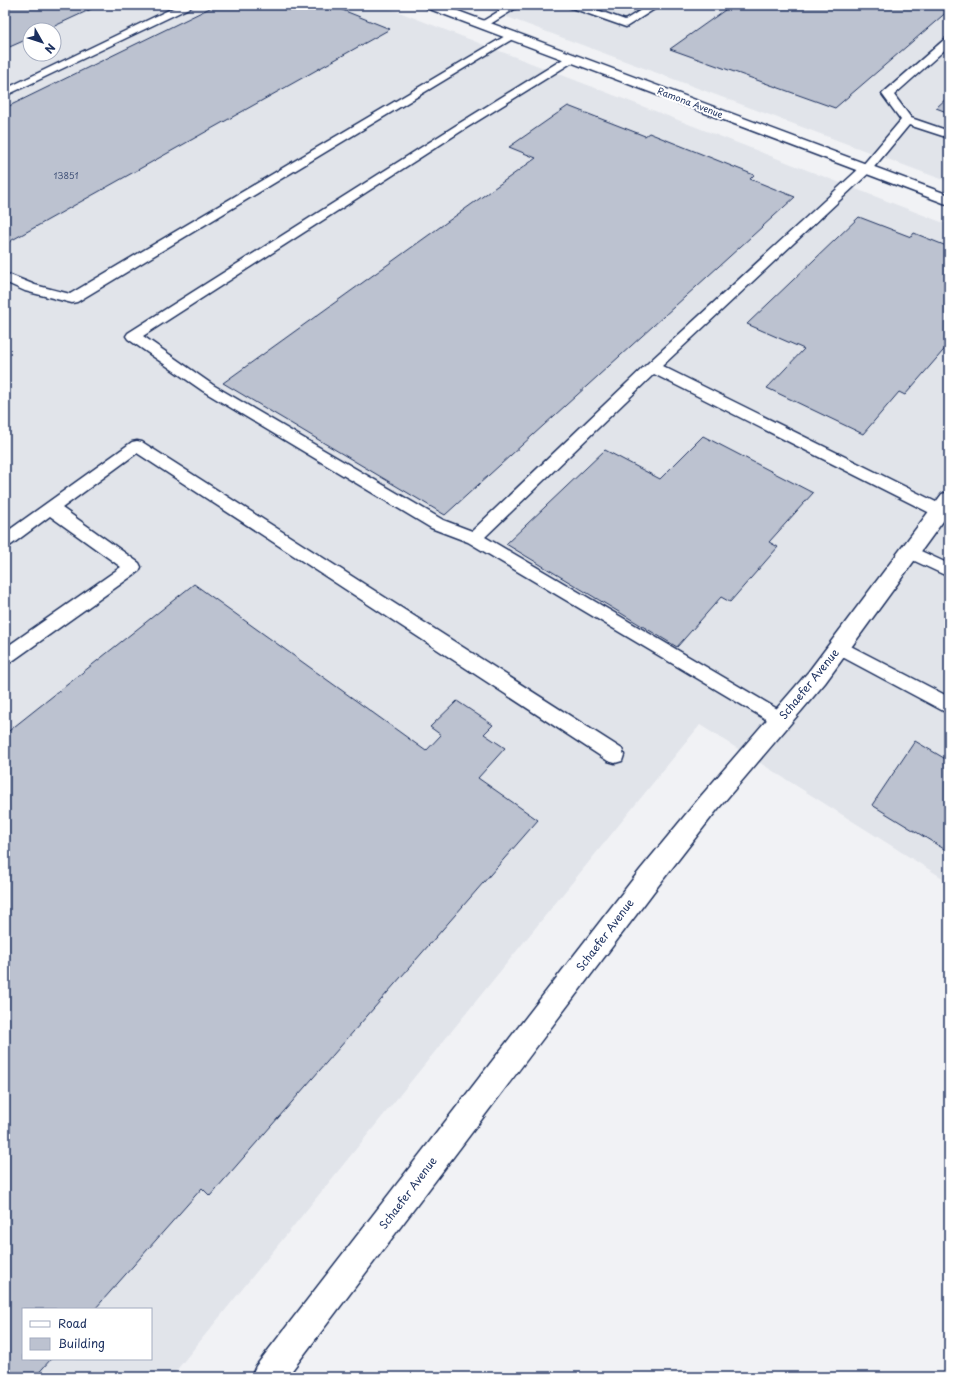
<svg xmlns="http://www.w3.org/2000/svg" width="954" height="1382" font-family="'Playpen Sans',sans-serif">
  <style>
    .built { fill: #e1e4ea; fill-rule: evenodd }
    .building { fill: #bcc2d0; stroke: #1b2f5e }
    .lines { fill: none; stroke-linecap: round; stroke-linejoin: round }
    .service-casing { stroke: #1b2f5e; stroke-width: 3 }
    .tertiary-casing { stroke: #1b2f5e; stroke-width: 3 }
    .secondary-casing { stroke: #1b2f5e; stroke-width: 3 }
    .service { fill: #fff; fill-rule: evenodd }
    .tertiary { fill: #fff; fill-rule: evenodd }
    .secondary { fill: #fff; fill-rule: evenodd }
    .labels { text-anchor: middle; stroke-width: 4; stroke-linejoin: round; paint-order: stroke }
    .far-street-label { font-size: 9px; fill: #1b2f5e; stroke: #fff }
    .number-label { font-size: 9px; fill: #43547a }
    .street-label { font-size: 11px; fill: #1b2f5e; stroke: #fff }
  </style>
  <rect width="100%" height="100%" fill="#f1f2f5"/>
  <filter id="ink" filterUnits="userSpaceOnUse"><feTurbulence type="fractalNoise" baseFrequency=".025" numOctaves="2"/><feDisplacementMap in="SourceGraphic" scale="8" xChannelSelector="R" yChannelSelector="G"/><feConvolveMatrix kernelMatrix="1 2 1 2 8 2 1 2 1" color-interpolation-filters="sRGB"/></filter>
  <g filter="url(#ink)">
    <g class="built">
      <path d="M5 5H381L949 225V882L700 725 171 1377H5ZM30 30H54V54H30ZM23 1309H151V1359H23Z"/>
      <path d="M475 5H949V182Z"/>
    </g>
    <g class="building">
      <path d="M5 5H100L46 30H30V38L5 49Z"/>
      <path d="M216 5H330L390 29 5 244V108Z"/>
      <path d="M732 5H949V10L835 108 670 49Z"/>
      <path d="M949 96V113L936 108Z"/>
      <path d="M568 106 645 136 649 133 754 175 750 179 795 197 445 515 223 383 536 158 509 147Z"/>
      <path d="M859 217 911 237 914 233 949 247V344L905 395 899 392 863 434 767 388 804 349 747 324Z"/>
      <path d="M703 436 813 493 769 542 778 547 730 602 721 597 677 647 506 544 605 450 660 479Z"/>
      <path d="M194 584 426 751 441 735 430 727 457 701 493 725 484 734 505 748 478 778 538 820 210 1196 202 1188 95 1309H23V1359H51L35 1377H5V734Z"/>
      <path d="M915 741 949 761V852L872 805Z"/>
    </g>
    <g class="lines">
      <defs>
        <g id="service">
          <path d="M179 5H192L191 7 5 96V89Z"/>
          <path d="M509 5H521L487 26H479L478 24Z"/>
          <path d="M568 5H583L625 20 649 5H661L626 27 569 7Z"/>
          <path d="M512 32 516 33 517 35 516 37 77 302 72 303 25 291 5 282V273L35 285 70 294Z"/>
          <path d="M949 38V46L894 95 911 118 949 131V138L909 125 870 172 662 366 946 507 948 511 946 515 940 517 934 515 654 374 485 537 786 714 789 719 786 724 780 727 774 724 468 542 431 528 203 391 128 339 126 336 128 333 455 126 568 56H576L577 58 576 60 463 130 143 336 213 385 443 520 472 531 647 364 862 166 901 120 882 94 945 39Z"/>
          <path d="M137 441 142 442 622 749 624 755 622 761 615 763 608 761 137 453 62 508 139 563 141 567 139 571 11 662 5 664V648L121 567 50 516 11 545 5 547V533L132 442Z"/>
          <path d="M910 546 949 564V577L904 556 902 552 904 548Z"/>
          <path d="M839 640 949 697V714L833 652 830 647 833 642Z"/>
        </g>
        <path id="tertiary" d="M949 492V513L825 683 717 810 658 886 287 1377H251L256 1366 640 870 701 796 809 671 942 494Z"/>
        <path id="secondary" d="M425 5H442L949 195V205L427 8Z"/>
      </defs>
      <use href="#service" class="service-casing"/>
      <use href="#tertiary" class="tertiary-casing"/>
      <use href="#secondary" class="secondary-casing"/>
      <use href="#service" class="service"/>
      <use href="#tertiary" class="tertiary"/>
      <use href="#secondary" class="secondary"/>
    </g>
  </g>
  <g class="labels">
    <g class="far-street-label">
      <text transform="translate(690 103) rotate(21)" y="3">Ramona Avenue</text>
    </g>
    <g class="number-label">
      <text x="66" y="179">13851</text>
    </g>
    <g class="street-label">
      <text transform="translate(809 684) rotate(-51)" y="4">Schaefer Avenue</text>
      <text transform="translate(605 935) rotate(-53)" y="4">Schaefer Avenue</text>
      <text transform="translate(408 1193) rotate(-53)" y="4">Schaefer Avenue</text>
    </g>
  </g>
  <rect width="954" height="1382" fill="none" stroke="#fff" stroke-width="20"/>
  <rect x="10" y="10" width="934" height="1362" fill="none" stroke="#1b2f5e" stroke-width="1.5" filter="url(#ink)"/>
  <rect x="22" y="1308" width="130" height="52" fill="#ffffff" stroke="#a4acbf"/>
  <rect x="30" y="1321" width="20" height="6" fill="#ffffff" stroke="#a4acbf"/>
  <text x="58" y="1328" font-size="12" fill="#1b2f5e">Road</text>
  <rect x="30" y="1338" width="20" height="12" fill="#bcc2d0" stroke="#a4acbf"/>
  <text x="58" y="1348" font-size="12" fill="#1b2f5e">Building</text>
  <g transform="translate(42 42) rotate(129)"><circle r="19" fill="#ffffff" stroke="#a4acbf"/>
  <path d="M0-3L7 15L0 10L-7 15Z" fill="#1b2f5e"/>
  <text y="-6" font-size="11" font-weight="bold" text-anchor="middle" fill="#1b2f5e">N</text>
  </g>
</svg>
